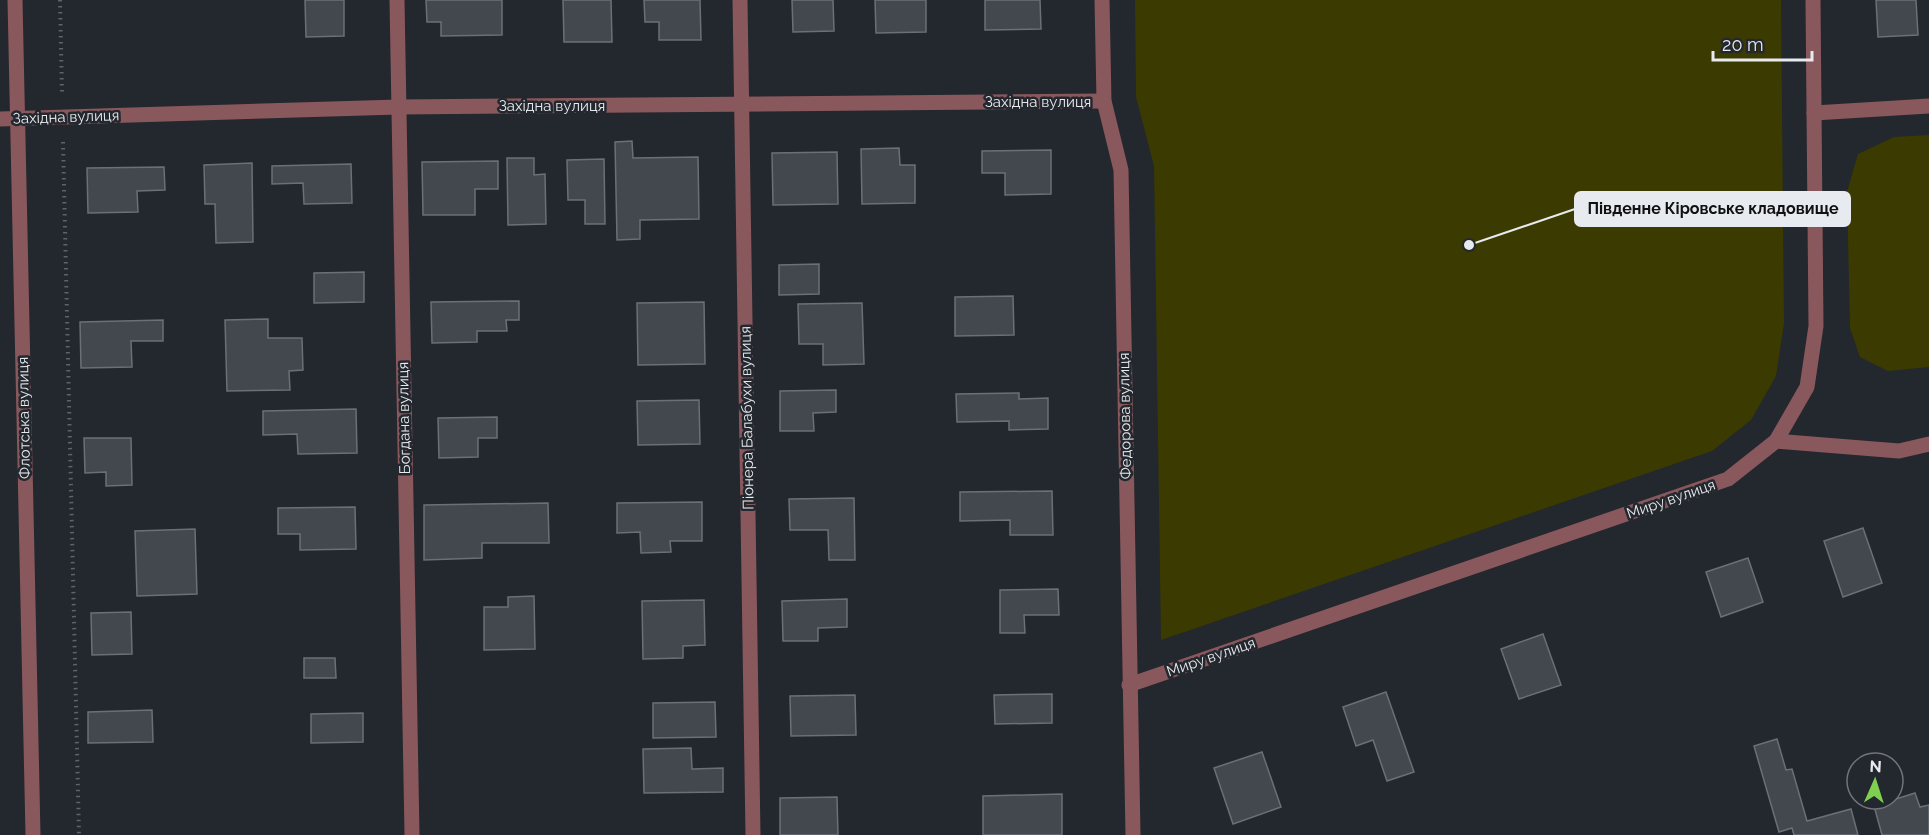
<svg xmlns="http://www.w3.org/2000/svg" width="1929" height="835" font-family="Raleway,sans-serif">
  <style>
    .green { fill: #3b3b01 }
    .building { fill: #43484f; stroke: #6a7078; stroke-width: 1.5 }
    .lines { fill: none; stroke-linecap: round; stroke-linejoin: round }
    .path { stroke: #606369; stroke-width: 4; stroke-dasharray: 1.5 4.5; stroke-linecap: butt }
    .minor { stroke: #89585c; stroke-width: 15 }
    .labels { text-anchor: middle; stroke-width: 5; stroke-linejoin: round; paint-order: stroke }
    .street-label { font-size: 15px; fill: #e7eaee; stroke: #23272e }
    .leader { fill: none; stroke: #e7eaee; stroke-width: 2 }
    .callout-dot { fill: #e7eaee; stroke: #23272e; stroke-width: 2 }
    .callout { fill: #e7eaee; stroke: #e7eaee; stroke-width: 2 }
    .callout-label { font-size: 16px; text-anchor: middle; font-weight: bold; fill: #111 }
  </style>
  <rect width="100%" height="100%" fill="#23272e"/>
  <g class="green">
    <path d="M1135 0H1781L1784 323 1776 376 1751 420 1712 451 1161 640 1154 166 1136 97Z"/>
    <path d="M1929 135V367L1888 371 1860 357 1850 328 1847 192 1858 154 1894 137Z"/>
  </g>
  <g class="building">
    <path d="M305 0H344V36L306 37Z"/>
    <path d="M426 0H502V35L441 36V22H427Z"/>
    <path d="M563 0H611L612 42H564Z"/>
    <path d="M644 0H700L701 40H659V22H645Z"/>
    <path d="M792 0H833L834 31 793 32Z"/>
    <path d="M875 0H926V32L876 33Z"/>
    <path d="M985 0H1040L1041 29 985 30Z"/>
    <path d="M1876 0H1916L1918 35 1878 37Z"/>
    <path d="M632 141 633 158 698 157 699 219 640 220V239L617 240 615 142Z"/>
    <path d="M899 148 900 165H915V203L862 204 861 149Z"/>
    <path d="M1051 150V194L1005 195V173H982V151Z"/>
    <path d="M837 152 838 204 773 205 772 153Z"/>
    <path d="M507 158H534V175L545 174 546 224 508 225Z"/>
    <path d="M604 159 605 224H585V200H568L567 160Z"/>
    <path d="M498 161V189H475V215H423L422 162Z"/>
    <path d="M252 163 253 242 216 243 215 204H205L204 165Z"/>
    <path d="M351 164 352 203 304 204 303 183 272 184V166Z"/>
    <path d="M164 167 165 190 137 191 138 212 88 213 87 168Z"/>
    <path d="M819 264V294L779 295V265Z"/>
    <path d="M364 272V302L314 303V273Z"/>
    <path d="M1013 296 1014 335 955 336V297Z"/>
    <path d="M519 301V320H506L507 331H477V342L432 343 431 302Z"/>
    <path d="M704 302 705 364 638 365 637 303Z"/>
    <path d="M862 303 864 364 823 365V344H799L798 304Z"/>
    <path d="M268 319V338H302L303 370 289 371 290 390 227 391 225 320Z"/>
    <path d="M163 320V341H131L132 367 81 368 80 322Z"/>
    <path d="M836 390V412L813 413 814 431H780V391Z"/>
    <path d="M1019 393V399L1048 398V429L1009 430V421L957 422 956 394Z"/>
    <path d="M699 400 700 444 638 445 637 401Z"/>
    <path d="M356 409 357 453 298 454 297 434 263 435V411Z"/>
    <path d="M497 417V438H478V457L439 458 438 418Z"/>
    <path d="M84 438H131L132 485 106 486V472L85 473Z"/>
    <path d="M1052 491 1053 535H1010V520L960 521V492Z"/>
    <path d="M854 498 855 560H829L828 530H790L789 499Z"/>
    <path d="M702 502V541H670L671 552 641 553 640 532 617 533V503Z"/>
    <path d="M548 503 549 543H482V558L424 560V505Z"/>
    <path d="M355 507 356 549 300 550V534H278V508Z"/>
    <path d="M1863 528 1882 583 1843 597 1824 541Z"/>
    <path d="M195 529 197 594 137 596 135 531Z"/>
    <path d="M1748 558 1763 602 1721 617 1706 572Z"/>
    <path d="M1058 589 1059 615H1024L1025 633H1000V590Z"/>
    <path d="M534 596 535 649 484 650V607H508V597Z"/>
    <path d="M847 599V627L818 628V641H783L782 601Z"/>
    <path d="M704 600 705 645 683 646V658L643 659 642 601Z"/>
    <path d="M131 612 132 654 92 655 91 613Z"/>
    <path d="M1543 634 1561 685 1519 699 1501 649Z"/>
    <path d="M304 658H335L336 678H304Z"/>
    <path d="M1386 692 1414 772 1387 781 1373 740 1356 746 1343 707Z"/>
    <path d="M1052 694V723L995 724 994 695Z"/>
    <path d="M855 695 856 735 791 736 790 696Z"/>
    <path d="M715 702 716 737 653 738V703Z"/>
    <path d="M152 710 153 742 88 743V712Z"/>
    <path d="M363 713V742L311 743V714Z"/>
    <path d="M1777 739 1786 770 1792 769 1807 821 1851 809 1858 835H1794L1792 828 1779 832 1754 746Z"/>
    <path d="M691 748 692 769 723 768V792L644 793 643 749Z"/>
    <path d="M1262 752 1281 807 1233 824 1214 768Z"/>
    <path d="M1915 793 1920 807 1929 805V835H1882L1874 806Z"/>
    <path d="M1062 794V835H983V796Z"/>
    <path d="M837 797 838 835H780V798Z"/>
  </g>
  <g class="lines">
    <g class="path">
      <path d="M60 0 62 92"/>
      <path d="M63 142 79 835"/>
    </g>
    <g class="minor">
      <path d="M15 0 33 835"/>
      <path d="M397 0 412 835"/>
      <path d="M740 0 753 835"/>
      <path d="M1102 0 1104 101 1121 170 1133 835"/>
      <path d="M1814 113 1929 106"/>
      <path d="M0 119 399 107 1104 101"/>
      <path d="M1776 441 1899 451 1929 444"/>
      <path d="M1129 685 1728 479 1776 441 1807 387 1816 326 1813 0"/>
    </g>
  </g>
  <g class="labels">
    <g class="street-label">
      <text x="1038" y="107">Західна вулиця</text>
      <text x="552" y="111">Західна вулиця</text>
      <text transform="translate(66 117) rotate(-2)" y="5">Західна вулиця</text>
      <text transform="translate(1125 416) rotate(-91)" y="5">Федорова вулиця</text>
      <text transform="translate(24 418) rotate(-91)" y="5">Флотська вулиця</text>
      <text transform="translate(404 418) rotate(-91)" y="5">Богдана вулиця</text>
      <text transform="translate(747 418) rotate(-91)" y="5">Піонера Балабухи вулиця</text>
      <text transform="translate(1671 499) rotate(-19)" y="5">Миру вулиця</text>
      <text transform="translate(1211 657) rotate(-19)" y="5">Миру вулиця</text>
    </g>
  </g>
  <path class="leader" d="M1469 245L1575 209"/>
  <circle class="callout-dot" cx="1469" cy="245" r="6"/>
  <rect class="callout" x="1575" y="192" width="275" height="34" rx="6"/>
  <g class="callout-label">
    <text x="1713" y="214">Південне Кіровське кладовище</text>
  </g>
  <g transform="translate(1875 781) rotate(3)"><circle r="28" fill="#23272e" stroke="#71757b" stroke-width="1.5"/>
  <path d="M0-4.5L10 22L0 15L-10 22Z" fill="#7fd052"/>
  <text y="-9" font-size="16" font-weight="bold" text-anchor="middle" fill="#e7eaee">N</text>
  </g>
  <path d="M1713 51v9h99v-9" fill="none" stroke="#e7eaee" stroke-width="3"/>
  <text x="1722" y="51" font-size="18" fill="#e7eaee" stroke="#23272e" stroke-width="4.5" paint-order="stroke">20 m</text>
</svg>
